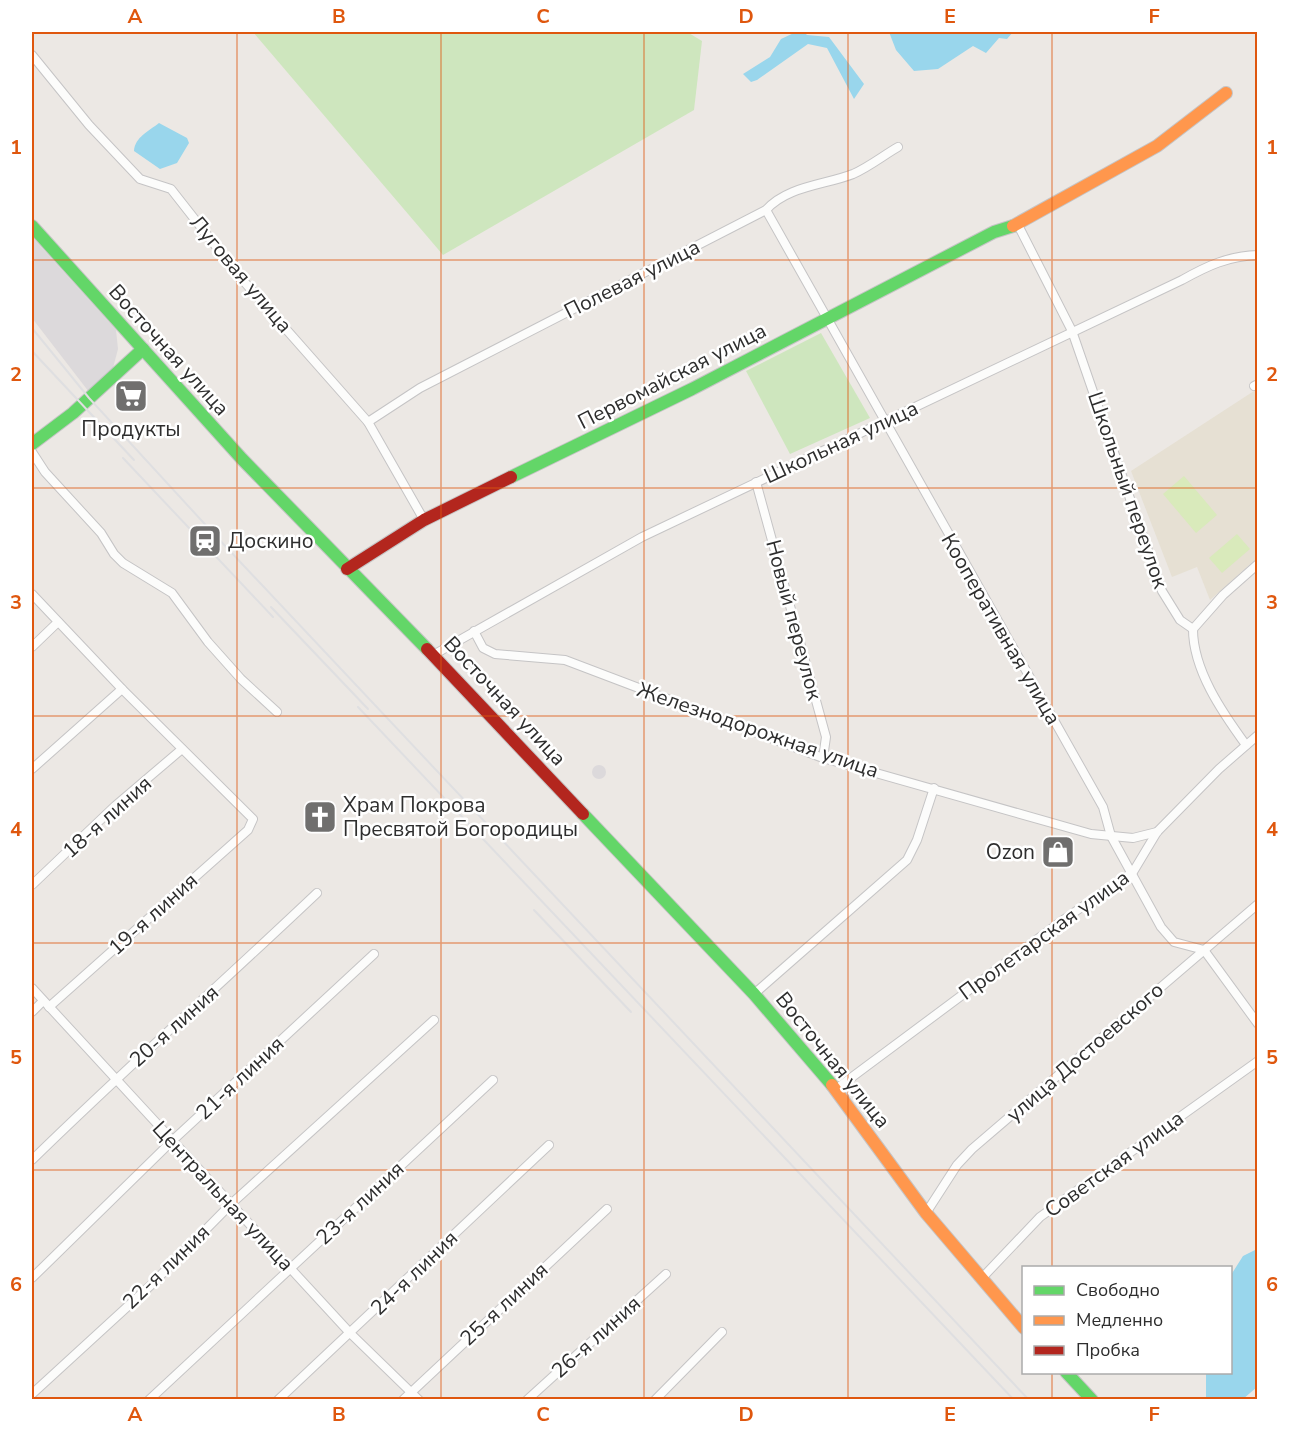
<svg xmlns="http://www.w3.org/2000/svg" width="1289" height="1431" font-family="'Nunito Sans',sans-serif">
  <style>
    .industrial { fill: #dcd9db }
    .education { fill: #e6e0d3 }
    .green { fill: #cee6be }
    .pitch { fill: #d9eabb }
    .water { fill: #99d6ec }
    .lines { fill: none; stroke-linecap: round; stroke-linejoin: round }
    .street-casing { stroke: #c5c4c5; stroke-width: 10 }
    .fast-casing { stroke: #c5c4c5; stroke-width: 14 }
    .slow-casing { stroke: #c5c4c5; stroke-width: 14 }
    .jam-casing { stroke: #c5c4c5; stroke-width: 14 }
    .street { stroke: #fcfcfb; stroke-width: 8 }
    .fast { stroke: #63d668; stroke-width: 12 }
    .slow { stroke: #ff974d; stroke-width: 12 }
    .jam { stroke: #b3261e; stroke-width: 12 }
    .rail { stroke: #dfdfe1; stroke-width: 2 }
    .grid { fill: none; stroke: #df570e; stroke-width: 1.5; stroke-opacity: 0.55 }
    .labels { text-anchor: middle; stroke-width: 5; stroke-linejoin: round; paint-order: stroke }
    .street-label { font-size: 21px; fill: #2e2e2e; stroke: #fff }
    .poi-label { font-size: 21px; fill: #2e2e2e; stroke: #fff; text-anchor: start }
    .neatline { fill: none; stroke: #df570e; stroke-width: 2 }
    .grid-label { font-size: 20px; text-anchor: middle; font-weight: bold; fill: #df570e }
  </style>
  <rect width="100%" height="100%" fill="#ece8e4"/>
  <g class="industrial">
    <path d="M32 237 116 330 118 349 113 368 89 392 32 318Z"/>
    <circle cx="599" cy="772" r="7"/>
  </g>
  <path class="education" d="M1257 389V558L1210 600 1197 567 1172 577 1131 471Z"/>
  <g class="green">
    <path d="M253 32H687L702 41 694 110 443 255Z"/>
    <path d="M821 333 870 418 790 454 746 371Z"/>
  </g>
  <g class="pitch">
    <path d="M1184 476 1217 515 1196 533 1163 494Z"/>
    <path d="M1237 534 1250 549 1222 573 1209 558Z"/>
  </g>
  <g class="water">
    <path d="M796 32H804L807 35 829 37 864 84 854 99 827 48 808 44 757 80 751 82 743 74 770 57 781 39Z"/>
    <path d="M889 32H888H1013L1007 39 999 38 986 53 973 46 938 69 914 71 896 50Z"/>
    <path d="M159 123 187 138 189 143 177 163 160 169 134 151C135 137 149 131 159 123Z"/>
    <path d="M1257 1249V1387L1243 1399H1206V1373L1230 1372 1231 1275 1243 1256Z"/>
  </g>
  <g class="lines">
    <defs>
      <g id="street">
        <path d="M32 55 89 125 140 179 171 189 240 277 368 422 424 520"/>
        <path d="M766 210 1103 807 1111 836 1161 927 1174 942 1204 950 1258 1024"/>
        <path d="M1018 225 1072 331 1162 591 1180 620 1193 629C1193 670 1222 712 1246 745"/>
        <path d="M1254 386 1258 384"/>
        <path d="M368 422 420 388 766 210C787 186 825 185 853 174 869 167 884 155 898 147"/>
        <path d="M32 452 45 472 101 533 114 554 123 563 172 593 208 642 241 679 277 712"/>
        <path d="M756 482 826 737 823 758"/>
        <path d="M32 594 122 689 253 819 248 830 49 1007"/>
        <path d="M1193 629 1223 595 1258 564"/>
        <path d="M474 631 483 648 495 654 565 660 823 758 1091 834 1133 838 1157 832"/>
        <path d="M32 647 58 622"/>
        <path d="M435 654 642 537 1182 280C1207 266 1228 256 1258 255"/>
        <path d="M32 769 122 689"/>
        <path d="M32 885 115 806 182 749"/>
        <path d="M32 988 350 1333 419 1400"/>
        <path d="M754 994 907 860 917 840 934 788"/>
        <path d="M32 1012 43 1001"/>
        <path d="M836 1089 1063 920 1133 872 1157 832 1219 769 1258 735"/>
        <path d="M32 1160C125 1069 222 983 317 893"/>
        <path d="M926 1213 957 1165 972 1149 1258 904"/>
        <path d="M32 1278 172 1141 374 954"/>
        <path d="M981 1279 1040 1217 1258 1061"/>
        <path d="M32 1394 151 1285 231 1204 434 1020"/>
        <path d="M149 1400 493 1080"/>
        <path d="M278 1400 549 1145"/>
        <path d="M403 1400 607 1209"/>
        <path d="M527 1400 666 1274"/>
        <path d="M655 1400 722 1332"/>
      </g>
      <g id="fast">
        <path d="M32 226 242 459 427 649"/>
        <path d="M32 444 73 413 143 349"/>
        <path d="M511 477 692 389 994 232 1013 226"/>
        <path d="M583 814 754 994 832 1085"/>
        <path d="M1066 1372 1092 1400"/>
      </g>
      <g id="slow">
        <path d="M1013 226 1157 146 1226 93"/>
        <path d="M832 1085 926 1213 1024 1328"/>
      </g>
      <g id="jam">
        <path d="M347 569 424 520 511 477"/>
        <path d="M427 649 583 814"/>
      </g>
    </defs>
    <use href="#street" class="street-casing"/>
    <use href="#fast" class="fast-casing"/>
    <use href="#slow" class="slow-casing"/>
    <use href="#jam" class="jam-casing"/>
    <use href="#street" class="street"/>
    <use href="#fast" class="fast"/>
    <use href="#slow" class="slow"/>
    <use href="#jam" class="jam"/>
    <g class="rail">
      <path d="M32 328 89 398 213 533 1029 1400"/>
      <path d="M32 351 134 460"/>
      <path d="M123 458 273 617"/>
      <path d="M271 607 368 709"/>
      <path d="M358 707 1014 1400"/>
      <path d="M534 910 631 1012"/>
    </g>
  </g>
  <path class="grid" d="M237 32V1400M441 32V1400M644 32V1400M848 32V1400M1052 32V1268M32 260H1258M32 488H1258M32 716H1258M32 943H1258M32 1170H1258M1052 1372V1400"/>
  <defs>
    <symbol id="supermarket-square" viewBox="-11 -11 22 22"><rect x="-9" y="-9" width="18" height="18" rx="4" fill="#706f6e" stroke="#fff"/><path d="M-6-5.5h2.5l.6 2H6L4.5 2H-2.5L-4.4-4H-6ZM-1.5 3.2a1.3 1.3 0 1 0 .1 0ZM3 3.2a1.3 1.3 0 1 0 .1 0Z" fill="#fff"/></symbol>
    <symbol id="station-square" viewBox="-11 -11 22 22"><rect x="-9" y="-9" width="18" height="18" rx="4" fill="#706f6e" stroke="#fff"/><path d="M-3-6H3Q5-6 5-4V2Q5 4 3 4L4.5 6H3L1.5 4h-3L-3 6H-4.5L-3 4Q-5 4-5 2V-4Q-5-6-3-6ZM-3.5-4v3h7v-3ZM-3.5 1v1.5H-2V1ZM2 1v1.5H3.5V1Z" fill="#fff"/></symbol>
    <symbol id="church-square" viewBox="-11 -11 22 22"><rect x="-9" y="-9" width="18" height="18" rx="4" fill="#706f6e" stroke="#fff"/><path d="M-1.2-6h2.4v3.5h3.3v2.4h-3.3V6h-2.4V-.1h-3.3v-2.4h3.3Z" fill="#fff"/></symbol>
    <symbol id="shop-square" viewBox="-11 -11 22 22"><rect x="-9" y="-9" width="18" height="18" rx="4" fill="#706f6e" stroke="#fff"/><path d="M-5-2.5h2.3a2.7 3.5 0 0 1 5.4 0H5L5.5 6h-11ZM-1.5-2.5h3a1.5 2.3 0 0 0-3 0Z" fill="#fff"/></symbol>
  </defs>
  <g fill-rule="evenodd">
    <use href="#supermarket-square" x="112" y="377" width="38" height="38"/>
    <use href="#station-square" x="186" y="522" width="38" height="38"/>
    <use href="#church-square" x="301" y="798" width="38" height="38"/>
    <use href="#shop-square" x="1039" y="833" width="38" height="38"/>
  </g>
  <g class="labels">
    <g class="street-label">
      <text transform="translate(241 274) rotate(50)" y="7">Луговая улица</text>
      <text transform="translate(632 279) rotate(-27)" y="7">Полевая улица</text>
      <text transform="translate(169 350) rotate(48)" y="7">Восточная улица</text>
      <text transform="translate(672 376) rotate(-27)" y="7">Первомайская улица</text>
      <text transform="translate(841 442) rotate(-25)" y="7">Школьная улица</text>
      <text transform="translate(1128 490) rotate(71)" y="7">Школьный переулок</text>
      <text transform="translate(794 620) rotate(75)" y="7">Новый переулок</text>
      <text transform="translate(1001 629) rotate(60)" y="7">Кооперативная улица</text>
      <text transform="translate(505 701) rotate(47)" y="7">Восточная улица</text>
      <text transform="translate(758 730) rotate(19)" y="7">Железнодорожная улица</text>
      <text transform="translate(107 817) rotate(-42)" y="7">18-я линия</text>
      <text transform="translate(153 914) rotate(-42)" y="7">19-я линия</text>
      <text transform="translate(1044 935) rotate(-36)" y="7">Пролетарская улица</text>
      <text transform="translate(174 1026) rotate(-42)" y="7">20-я линия</text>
      <text transform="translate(1085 1052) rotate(-41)" y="7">улица Достоевского</text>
      <text transform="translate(833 1060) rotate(51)" y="7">Восточная улица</text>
      <text transform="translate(240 1078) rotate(-43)" y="7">21-я линия</text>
      <text transform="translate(1114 1164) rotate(-36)" y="7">Советская улица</text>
      <text transform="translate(223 1196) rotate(47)" y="7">Центральная улица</text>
      <text transform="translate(360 1203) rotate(-43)" y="7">23-я линия</text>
      <text transform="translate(166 1267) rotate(-44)" y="7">22-я линия</text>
      <text transform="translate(414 1273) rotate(-44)" y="7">24-я линия</text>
      <text transform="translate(504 1304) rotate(-43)" y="7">25-я линия</text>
      <text transform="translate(596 1337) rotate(-42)" y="7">26-я линия</text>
    </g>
    <g class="poi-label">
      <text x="131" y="436" text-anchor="middle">Продукты</text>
      <text x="228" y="548">Доскино</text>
      <text x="343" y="812">Храм Покрова<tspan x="343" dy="24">Пресвятой Богородицы</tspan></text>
      <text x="1035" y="859" text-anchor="end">Ozon</text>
    </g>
  </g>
  <rect width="1289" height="1431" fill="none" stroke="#ffffff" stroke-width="66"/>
  <rect x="1022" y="1266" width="210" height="108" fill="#ffffff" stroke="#ababab" stroke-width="1.5"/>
  <rect x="1034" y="1286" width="30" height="9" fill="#63d668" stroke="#ababab" stroke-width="1.5"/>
  <text x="1076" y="1296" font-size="18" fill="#2e2e2e">Свободно</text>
  <rect x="1034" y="1316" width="30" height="9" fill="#ff974d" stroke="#ababab" stroke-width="1.5"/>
  <text x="1076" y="1326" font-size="18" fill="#2e2e2e">Медленно</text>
  <rect x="1034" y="1346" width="30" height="9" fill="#b3261e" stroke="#ababab" stroke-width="1.5"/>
  <text x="1076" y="1356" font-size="18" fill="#2e2e2e">Пробка</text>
  <rect x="33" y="33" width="1223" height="1365" class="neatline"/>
  <g class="grid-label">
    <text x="135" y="23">A</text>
    <text x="339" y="23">B</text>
    <text x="543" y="23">C</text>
    <text x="746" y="23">D</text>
    <text x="950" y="23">E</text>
    <text x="1154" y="23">F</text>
    <text x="16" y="154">1</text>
    <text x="1272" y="154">1</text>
    <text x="16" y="381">2</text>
    <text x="1272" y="381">2</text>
    <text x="16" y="609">3</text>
    <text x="1272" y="609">3</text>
    <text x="16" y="836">4</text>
    <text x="1272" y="836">4</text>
    <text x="16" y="1064">5</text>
    <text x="1272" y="1064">5</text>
    <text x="16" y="1291">6</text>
    <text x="1272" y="1291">6</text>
    <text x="135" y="1421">A</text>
    <text x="339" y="1421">B</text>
    <text x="543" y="1421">C</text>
    <text x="746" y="1421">D</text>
    <text x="950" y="1421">E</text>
    <text x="1154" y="1421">F</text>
  </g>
</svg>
